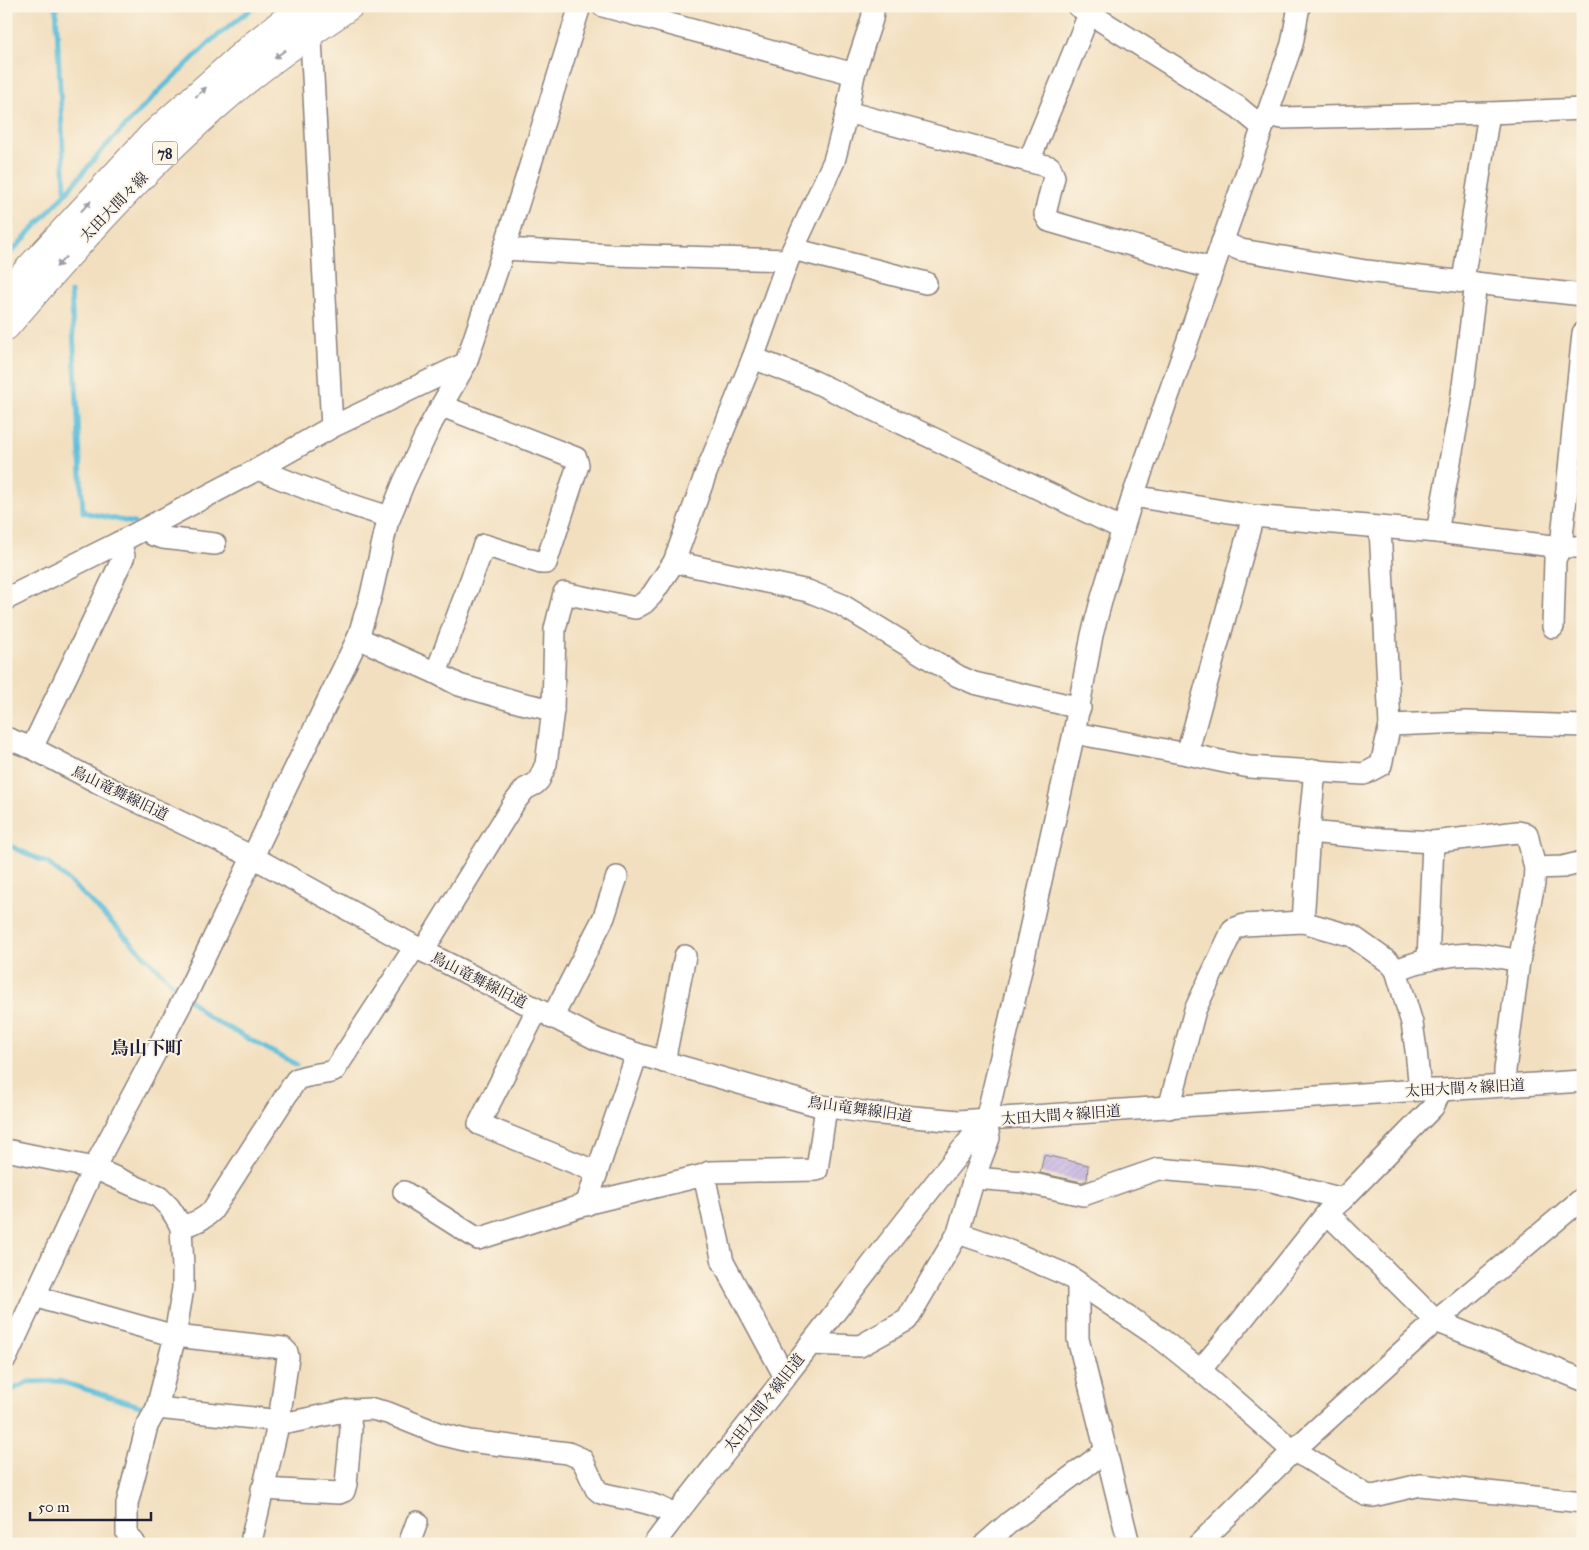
<svg xmlns="http://www.w3.org/2000/svg" width="1589" height="1550" font-family="'IM FELL Great Primer','Noto Serif JP',serif">
  <style>
    .lines { fill: none; stroke-linecap: round; stroke-linejoin: round }
    .stream { stroke: #5bbdda; stroke-width: 5 }
    .building { fill: url(#building-hatch) }
    .minor-casing { stroke: #8a807d; stroke-width: 24 }
    .major-casing { stroke: #8a807d; stroke-width: 30 }
    .minor { stroke: #fff; stroke-width: 21 }
    .major { stroke: #fff; stroke-width: 28 }
    .oneway { fill: #9c9ca7 }
    .labels { text-anchor: middle; stroke-width: 4; stroke-linejoin: round; paint-order: stroke }
    .shield { fill: #fcf5e5; stroke: #63616e; stroke-width: 1 }
    .shield-label { font-size: 14px; font-weight: bold; fill: #22223b }
    .street-label { font-size: 15px; fill: #22223b; stroke: #fcf5e5 }
    .quarter-label { font-size: 18px; font-weight: bold; fill: #22223b; stroke: #fcf5e5 }
  </style>
  <defs>
    <pattern id="building-hatch" width="6" height="6" patternUnits="userSpaceOnUse" patternTransform="scale(1.25)"><rect width="6" height="6" fill="#bfaee4"/><path d="M-1 1l2-2M0 6l6-6M5 7l2-2" fill="none" stroke="#a495c4"/></pattern>
  </defs>
  <rect width="100%" height="100%" fill="#fcf5e5"/>
  <filter id="ink" filterUnits="userSpaceOnUse"><feTurbulence type="fractalNoise" baseFrequency=".02" numOctaves="2"/><feDisplacementMap in="SourceGraphic" scale="10" xChannelSelector="R" yChannelSelector="G"/><feConvolveMatrix kernelMatrix="1 2 1 2 8 2 1 2 1" color-interpolation-filters="sRGB"/></filter>
  <filter id="wash" filterUnits="userSpaceOnUse"><feTurbulence type="fractalNoise" baseFrequency=".0096" numOctaves="4" result="noise"/><feDisplacementMap in="SourceGraphic" scale="20" xChannelSelector="R" yChannelSelector="G"/><feGaussianBlur stdDeviation="1.12" result="paint"/><feColorMatrix in="noise" values="0 0 0 0 0 0 0 0 0 0 0 0 0 0 0 0 0 1.4 0 .05"/><feComposite in="paint" operator="in"/></filter>
  <g filter="url(#wash)">
    <rect width="100%" height="100%" fill="#f2dfbf"/>
    <g class="lines">
      <g class="stream">
        <path d="M56 6 65 189"/>
        <path d="M1580 6 1583 69"/>
        <path d="M6 258 66 193 102 150 160 90 212 40 255 6"/>
        <path d="M71 292 83 512 134 523"/>
        <path d="M6 844 49 864 81 892 181 992"/>
        <path d="M189 999 208 1017 297 1065"/>
        <path d="M6 1390 8 1392 28 1382 59 1381 146 1408"/>
      </g>
    </g>
    <g id="blocks">
      <path class="building" d="M1044 1155 1088 1165 1087 1180 1082 1182 1040 1173Z"/>
    </g>
  </g>
  <g filter="url(#ink)">
    <use href="#blocks" fill-opacity="0" stroke="#8a807d" stroke-width="1"/>
    <g class="lines">
      <defs>
        <g id="minor">
          <path d="M603 6 854 74"/>
          <path d="M1078 6 1238 107 1256 122 1263 125"/>
          <path d="M310 21 332 427"/>
          <path d="M847 112 1050 167 1054 177 1045 214 1049 221 1213 269"/>
          <path d="M1266 115 1282 118 1489 113 1583 109"/>
          <path d="M1029 161 1085 24 1091 14"/>
          <path d="M1222 242 1241 250 1366 271 1583 295"/>
          <path d="M504 249 612 255 788 260"/>
          <path d="M793 249 926 283"/>
          <path d="M1463 281 1489 113"/>
          <path d="M753 358 813 381 1123 529"/>
          <path d="M258 469C301 487 345 504 390 517"/>
          <path d="M1133 496 1253 516 1437 532 1561 547H1583"/>
          <path d="M148 528 153 535 163 538 215 544"/>
          <path d="M1437 532 1461 402 1476 283"/>
          <path d="M674 562 808 591 840 604 958 676 974 683 1080 708"/>
          <path d="M6 599 120 542 258 469 332 427 466 363"/>
          <path d="M1553 627 1555 559 1561 547 1583 333"/>
          <path d="M358 638 436 673 459 685 521 703 553 710"/>
          <path d="M436 673 484 545 541 563H546L578 465 576 458 442 406"/>
          <path d="M1390 725 1466 722 1583 726"/>
          <path d="M1074 733 1187 754 1249 767 1364 774 1381 765 1390 725 1380 528"/>
          <path d="M6 738 32 748 101 784 253 857 423 951 596 1039 637 1054 816 1105 870 1113 958 1121 1420 1090H1441L1583 1081"/>
          <path d="M32 748 124 556 120 542"/>
          <path d="M1187 754 1253 516"/>
          <path d="M1309 832 1382 839 1433 842 1518 832 1527 834 1535 868 1534 883 1519 961 1505 1070V1085"/>
          <path d="M1535 868 1563 867 1583 862"/>
          <path d="M1303 922 1309 832 1315 770"/>
          <path d="M423 951 514 803 525 789 535 784 539 780 546 764 553 710 555 629 564 593 635 608 644 603 652 595 674 562 706 473 753 358 788 260 834 161 847 112 854 74 872 19 874 6"/>
          <path d="M1428 960 1433 842"/>
          <path d="M1396 970C1421 960 1449 954 1476 954 1490 955 1505 958 1519 961"/>
          <path d="M537 1010 479 1124 597 1172"/>
          <path d="M552 1018 604 917 617 877"/>
          <path d="M664 1062 685 956"/>
          <path d="M1169 1108 1195 1010 1233 929 1244 925 1303 922 1352 936 1390 963 1396 970 1412 1023 1416 1050 1420 1090"/>
          <path d="M6 1150 94 1168 159 1197 169 1207 175 1216 181 1227 183 1268V1288L175 1336 157 1408 292 1422 349 1410 372 1409 388 1413 440 1434 469 1441 568 1453 582 1459 596 1489 601 1493C625 1500 655 1500 674 1516"/>
          <path d="M704 1175 709 1172 817 1170 826 1107"/>
          <path d="M974 1178 1024 1182 1083 1195 1158 1169 1260 1178 1343 1199"/>
          <path d="M404 1192 478 1239 593 1202 704 1175 723 1262 785 1377"/>
          <path d="M586 1205 637 1054"/>
          <path d="M1327 1213 1436 1321 1583 1380"/>
          <path d="M181 1227C193 1223 202 1221 212 1211L296 1080C305 1074 322 1075 334 1071L415 947"/>
          <path d="M958 1233 1002 1248 1067 1275 1160 1338 1200 1370 1293 1451 1307 1458 1366 1495 1373 1496 1420 1485 1583 1502"/>
          <path d="M1078 1283V1339L1129 1544"/>
          <path d="M35 1295 50 1301 175 1336 283 1348 287 1352 288 1357 279 1421 252 1537V1544"/>
          <path d="M810 1344 860 1346 907 1320 958 1233 974 1178 989 1138 986 1120 1010 1019 1074 733 1092 635 1103 594 1133 496 1292 44 1299 6"/>
          <path d="M6 1358 94 1168 190 987 358 638 371 595 387 524 404 482 432 422 466 363 504 249 580 6"/>
          <path d="M1200 1370 1238 1325 1327 1213 1343 1199 1433 1107 1441 1090"/>
          <path d="M262 1489 339 1493 344 1491 346 1484 351 1430 349 1410"/>
          <path d="M135 1544 127 1534V1504L147 1426 157 1408"/>
          <path d="M409 1544 417 1522"/>
          <path d="M654 1544C696 1487 742 1433 785 1377 852 1291 917 1204 986 1120"/>
          <path d="M985 1544 1010 1522 1106 1451"/>
          <path d="M1199 1544 1293 1451 1436 1321 1583 1198"/>
        </g>
        <g id="major">
          <path d="M6 294 152 136 254 45 304 6"/>
          <path d="M6 326C75 246 146 165 227 96 265 63 307 35 349 6"/>
        </g>
      </defs>
      <use href="#minor" class="minor-casing"/>
      <use href="#major" class="major-casing"/>
      <use href="#minor" class="minor"/>
      <use href="#major" class="major"/>
    </g>
    <defs><path id="oneway-solid" d="M-6-.8H1V-3.2L6.5 0L1 3.2V.8H-6Z" transform="scale(1.25)"/></defs>
    <g class="oneway">
      <use href="#oneway-solid" transform="translate(280 54) rotate(144)"/>
      <use href="#oneway-solid" transform="translate(201 92) rotate(-42)"/>
      <use href="#oneway-solid" transform="translate(86 206) rotate(-47)"/>
      <use href="#oneway-solid" transform="translate(61 262) rotate(133)"/>
    </g>
  </g>
  <g class="labels">
    <rect class="shield" x="152.5" y="141.5" width="25" height="23" rx="4"/>
    <g class="shield-label">
      <text x="165" y="158">78</text>
    </g>
    <g class="street-label">
      <text transform="translate(114 207) rotate(-46)" y="5">太田大間々線</text>
      <text transform="translate(120 793) rotate(26)" y="5">鳥山竜舞線旧道</text>
      <text transform="translate(479 980) rotate(27)" y="5">鳥山竜舞線旧道</text>
      <text transform="translate(1465 1088) rotate(-3)" y="5">太田大間々線旧道</text>
      <text transform="translate(860 1109) rotate(8)" y="5">鳥山竜舞線旧道</text>
      <text transform="translate(1061 1115) rotate(-4)" y="5">太田大間々線旧道</text>
      <text transform="translate(764 1403) rotate(-52)" y="5">太田大間々線旧道</text>
    </g>
    <g class="quarter-label">
      <text x="147" y="1054">鳥山下町</text>
    </g>
  </g>
  <rect width="1589" height="1550" fill="none" stroke="#fcf5e5" stroke-width="25"/>
  <path d="M30 1512v8h121v-8" fill="none" stroke="#22223b" stroke-width="2.5"/>
  <text x="38" y="1512" font-size="15" fill="#22223b" stroke="#fcf5e5" stroke-width="4" paint-order="stroke">50 m</text>
</svg>
